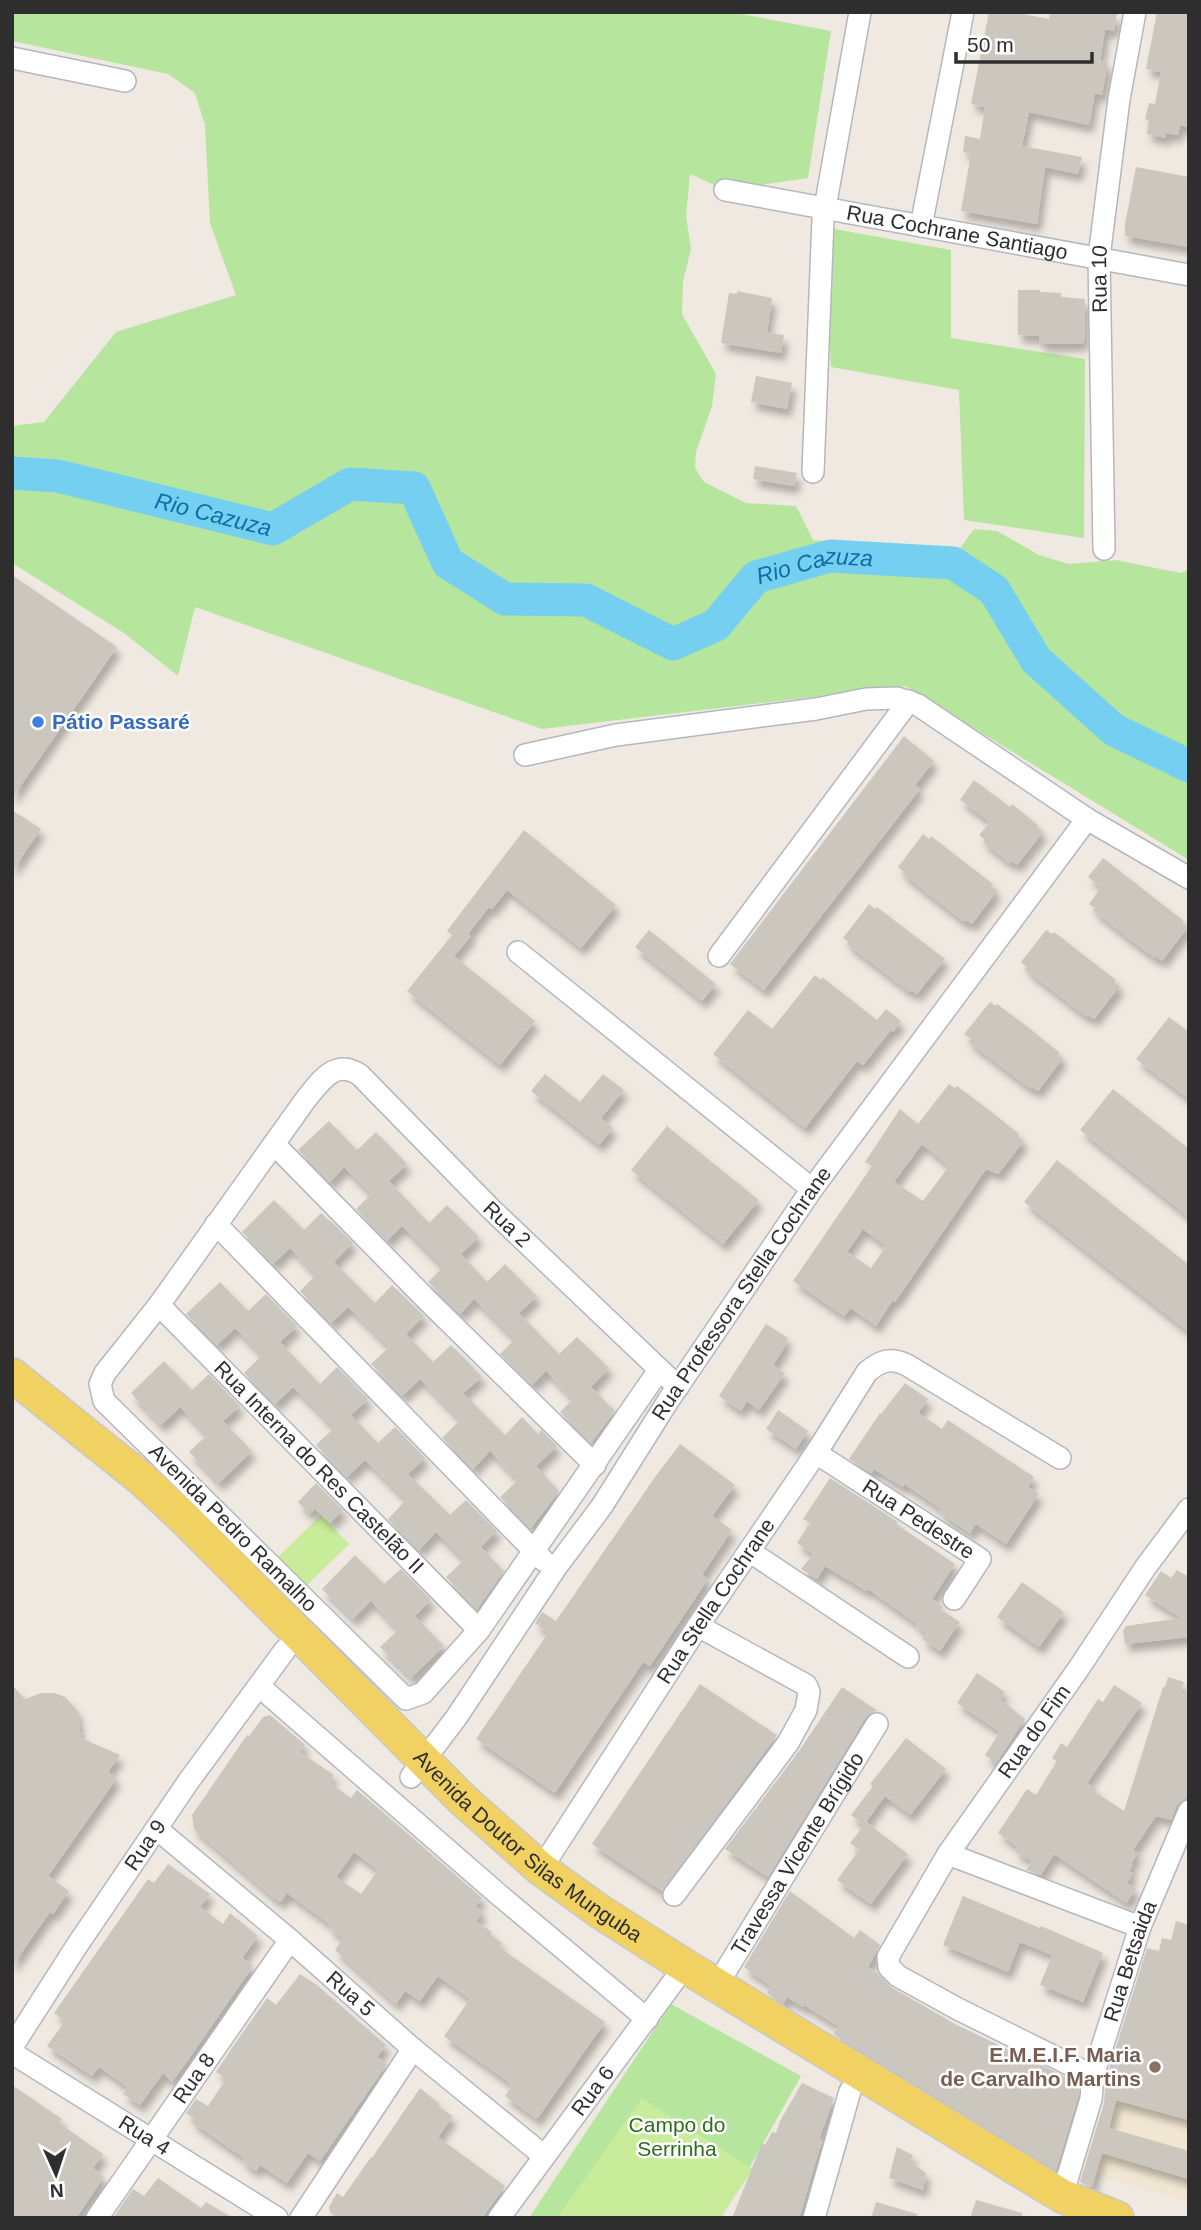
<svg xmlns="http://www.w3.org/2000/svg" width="1201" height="2230" font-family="Arial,sans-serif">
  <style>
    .education { fill: #f0e6d1 }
    .green { fill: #b6e59e }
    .pitch { fill: #c9ec9a }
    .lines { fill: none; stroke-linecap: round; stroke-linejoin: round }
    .river { stroke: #75cff0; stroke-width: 33 }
    .building { fill: #cbc7bf; fill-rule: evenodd; filter: url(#shadow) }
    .street-casing { stroke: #b4b7c1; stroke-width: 24 }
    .primary-casing { stroke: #c9c9c9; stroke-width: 36 }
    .street { stroke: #fff; stroke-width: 21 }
    .primary { stroke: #f2d163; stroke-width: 33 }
    .shop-dot { fill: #3f7fe0; stroke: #fff; stroke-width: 2.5 }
    .education-dot { fill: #8d6e63; stroke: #fff; stroke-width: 2.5 }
    .labels { text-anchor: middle; stroke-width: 5; stroke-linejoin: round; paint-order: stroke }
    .street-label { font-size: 21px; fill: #2e2e2e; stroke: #fff }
    .shop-label { font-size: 21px; font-weight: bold; fill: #366cbe; stroke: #fff; text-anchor: start }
    .education-label { font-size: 21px; font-weight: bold; fill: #785e54; stroke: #fff; text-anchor: end }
    .park-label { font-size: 21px; fill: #2c6e1b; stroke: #fff }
    .water-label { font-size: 23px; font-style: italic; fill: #0d6fa3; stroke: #fff }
  </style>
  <defs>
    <filter id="shadow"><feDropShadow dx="4.5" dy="8" stdDeviation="3.5" flood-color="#0004"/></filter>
  </defs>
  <rect width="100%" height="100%" fill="#efe9e1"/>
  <path class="education" d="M1155 1949 1189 1960V2202L1092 2174Z"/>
  <g class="green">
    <path d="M12 12H731L831 31 808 178 725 190 690 174 686 216 691 249 683 281 682 314 716 374 712 406 696 452 695 468 704 482 746 503 796 506 813 540 958 551 974 529 997 531 1039 555 1069 564 1116 560 1180 573 1189 570V860L905 686 542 729 195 607 178 676 124 633 12 563V426L44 422 116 332 236 295 210 223 205 125 195 93 168 74 12 41Z"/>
    <path d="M823 227 951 250V338L1085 359 1084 538 964 520 959 390 831 367Z"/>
    <path d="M671 2004 801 2076 721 2218H529Z"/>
  </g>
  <g class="pitch">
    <path d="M321 1515 349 1544 301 1591 273 1562Z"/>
    <path d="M642 2098 753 2169 720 2218H557Z"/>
  </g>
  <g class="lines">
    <path class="river" id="s1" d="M12 473 58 476 273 529 350 484 414 488 448 563 505 599 586 600 673 644 716 625 756 577 830 556 953 563 994 590 1036 660 1114 730 1189 766"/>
  </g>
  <g class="building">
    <path d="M989 12H1013L1049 19 1050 12 1117 14 1114 31 1105 29 1100 61 1108 62 1102 95 1095 93 1089 125 1029 112 1022 146 1082 157 1078 174 1045 167 1037 224 961 211 971 154 963 152 965 136 980 139 985 107 971 104Z"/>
    <path d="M1157 12H1189V127L1180 125 1178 135 1166 133V138L1147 134 1149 120 1145 119 1149 103 1155 104 1161 72 1146 69Z"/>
    <path d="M1136 167 1189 177V247L1125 236V224Z"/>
    <path d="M1018 290H1040V292L1061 293V297L1085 299 1084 343 1051 344 1039 342V336L1018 335Z"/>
    <path d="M737 291 772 298 767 332 784 335 781 353 721 343 729 293 737 294Z"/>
    <path d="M756 376 792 383 787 409 751 402Z"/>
    <path d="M755 466 797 473 794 486 753 479Z"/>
    <path d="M12 575 117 647 12 798Z"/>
    <path d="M904 736 934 761 915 785 920 789 764 990 730 964Z"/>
    <path d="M974 780 1010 807 1012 804 1038 825 1037 827 1043 832 1017 865 1012 861 1010 863 983 842 985 840 979 835 990 822 960 800Z"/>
    <path d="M12 810 41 829 12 871Z"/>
    <path d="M524 830 616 905 581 948 507 890 492 909 489 907 468 934 471 936 454 956 535 1021 500 1065 407 991 452 935 447 931Z"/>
    <path d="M923 834 929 839 931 836 993 884 991 886 997 891 972 924 966 920 964 922 902 873 904 872 898 867Z"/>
    <path d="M1103 858 1184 921 1182 923 1188 927 1162 961 1156 956 1155 958 1128 938 1093 910 1095 908 1089 904 1101 887 1088 877Z"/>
    <path d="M869 904 875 909 877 907 945 959 917 994 911 990 910 992 847 944 849 942 843 938Z"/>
    <path d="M649 930 716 984 702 1001 635 947Z"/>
    <path d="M1046 930 1052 934 1054 932 1116 980 1114 982 1120 986 1094 1019 1088 1015 1087 1017 1061 997 1025 969 1027 967 1021 962Z"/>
    <path d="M815 975 821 980 822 977 877 1020 886 1009 901 1021 893 1032 891 1030 863 1065 857 1061 805 1128 713 1054 748 1010 772 1029Z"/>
    <path d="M990 1002 996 1006 997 1004 1024 1024 1059 1052 1058 1054 1063 1058 1038 1091 1032 1087 1031 1089 969 1042 971 1039 964 1034Z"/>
    <path d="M1169 1017 1189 1032V1099L1136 1059Z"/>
    <path d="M545 1074 580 1102 603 1074 624 1090 601 1118 613 1128 599 1145 531 1091Z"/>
    <path d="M949 1084 955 1088 957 1086 993 1113 1019 1134 1018 1136 1024 1141 998 1174 986 1169 895 1302 893 1300 876 1326 851 1308 844 1316 793 1281 872 1166 865 1162 900 1109 918 1124ZM922 1144 949 1166 923 1201 894 1182ZM863 1229 886 1246 871 1268 847 1252Z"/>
    <path d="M1113 1089 1189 1149V1217L1080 1130Z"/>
    <path d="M329 1121 357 1150 376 1132 407 1164 389 1181 429 1223 447 1205 479 1237 461 1254 487 1282 505 1264 537 1296 519 1313 559 1354 577 1337 609 1368 591 1387 615 1411 591 1443 560 1412 573 1399 546 1371 532 1385 500 1354 515 1339 474 1299 460 1314 428 1282 443 1267 402 1226 387 1241 356 1209 371 1194 344 1167 330 1182 298 1150Z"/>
    <path d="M667 1126 759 1200 723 1244 631 1170Z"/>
    <path d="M1057 1160 1189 1265V1332L1024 1202Z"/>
    <path d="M274 1200 304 1230 321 1213 338 1228 353 1243 334 1262 375 1303 392 1285 424 1316 406 1334 433 1362 451 1345 468 1362 482 1377 463 1393 505 1435 522 1417 538 1434 541 1430 557 1446 536 1466 559 1491 531 1528 500 1497 518 1480 490 1451 473 1469 442 1438 460 1420 420 1379 402 1396 371 1364 389 1347 348 1307 331 1323 300 1291 316 1275 290 1248 273 1264 242 1232Z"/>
    <path d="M220 1282 248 1311 266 1294 297 1326 280 1342 320 1384 337 1367 368 1399 351 1415 378 1443 395 1427 425 1458 408 1474 450 1515 466 1500 497 1531 481 1547 504 1571 477 1609 446 1577 464 1560 436 1532 419 1550 388 1519 406 1500 365 1460 347 1477 316 1445 334 1428 313 1406 293 1387 275 1404 244 1373 262 1355 235 1328 217 1345 186 1314Z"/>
    <path d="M766 1324 788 1338 784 1344 786 1345 773 1365 785 1373 759 1410 747 1401 741 1411 719 1396Z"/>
    <path d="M164 1361 192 1390 209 1374 240 1406 223 1421 252 1451 219 1483 189 1452 207 1435 180 1407 161 1425 131 1393Z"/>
    <path d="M905 1383 928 1399 918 1413 942 1429 948 1420 1034 1477 1028 1487 1039 1494 1006 1544 976 1524 970 1533 940 1513 942 1510 931 1502 904 1484 903 1487 874 1469 871 1473 849 1459 880 1413 881 1414Z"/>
    <path d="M778 1410 808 1431 796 1449 766 1429Z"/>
    <path d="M680 1444 735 1485 712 1516 732 1530 702 1575 708 1579 650 1666 643 1662 555 1793 476 1739 548 1633 535 1623 542 1612 556 1621 655 1477Z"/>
    <path d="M830 1478 898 1522 896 1524 955 1564 932 1599 943 1607 941 1610 960 1622 940 1651 922 1639 926 1633 916 1626 917 1624 868 1589 867 1591 825 1566 817 1579 801 1569 813 1554 797 1543 810 1523 803 1519Z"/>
    <path d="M316 1483 343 1510 330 1523 315 1509 310 1514 298 1502Z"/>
    <path d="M355 1555 384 1584 401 1569 431 1600 415 1616 444 1646 411 1678 380 1647 398 1630 371 1601 353 1619 322 1589Z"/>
    <path d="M1177 1570 1189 1577V1637L1125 1644 1123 1631 1126 1626 1181 1618 1145 1595 1161 1571 1171 1578Z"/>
    <path d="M1022 1582 1064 1612 1039 1647 997 1617Z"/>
    <path d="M977 1673 1005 1692 1000 1699 1025 1719 996 1763 985 1755 1000 1732 957 1703Z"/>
    <path d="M1168 1677 1184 1682 1181 1693 1189 1695V1790L1186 1798 1177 1805 1171 1820 1156 1816 1133 1850 1138 1853 1131 1863 1133 1864 1129 1871 1133 1873 1127 1883 1136 1889 1126 1903 1054 1854 1041 1875 1026 1870 1032 1861 1015 1852 1018 1847 998 1833 1027 1789 1036 1795 1057 1761 1052 1758 1061 1743 1067 1747 1098 1699 1103 1702 1114 1685 1142 1703 1087 1783 1097 1789 1095 1792 1124 1811 1163 1687H1165Z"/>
    <path d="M700 1684 777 1735 662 1891 592 1844Z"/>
    <path d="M12 1685 25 1699 41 1693H54L65 1697 77 1710 81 1738 120 1755 108 1772 117 1778 48 1876 69 1891 53 1914 50 1912 12 1966Z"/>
    <path d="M842 1687 878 1711 871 1712 866 1717 768 1877 725 1849 799 1751Z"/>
    <path d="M270 1715 305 1745 300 1752 334 1775 329 1782 351 1798 357 1790 482 1898 475 1906 483 1912 476 1921 492 1932 490 1934 502 1943 499 1947 605 2022 537 2119 505 2096 511 2087 509 2085 510 2083 444 2036 470 1999 438 1976 420 2001 405 1991 396 2004 335 1950 343 1938 329 1928 331 1925 287 1893 281 1902 273 1897 194 1829 192 1815 247 1735 249 1736 263 1717ZM354 1852 378 1870 361 1894 336 1877Z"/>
    <path d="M906 1738 946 1769 910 1815 885 1796 866 1822 908 1854 871 1904 837 1880 859 1850 850 1843 864 1825 851 1815 873 1786 870 1784Z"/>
    <path d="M168 1864 210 1894 200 1907 223 1924 230 1913 258 1936 242 1958 253 1966 188 2060 172 2082 163 2073 140 2105 123 2094 128 2087 99 2067 92 2076 47 2046 65 2021 54 2013 148 1879 154 1883Z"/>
    <path d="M790 1891 854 1938 860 1930 880 1945 868 1967 878 1973 891 1987 955 2024 1011 2051 1010 2055 1044 2066 1079 2084 1078 2097 1056 2170 833 2034 838 2026 804 2005 803 2007 787 1997 783 2004 767 1993 771 1986 744 1967Z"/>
    <path d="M963 1896 1040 1928 1041 1926 1103 1953 1083 2002 1040 1985 1052 1955 1020 1942 1008 1972 943 1945Z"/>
    <path d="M1176 1921 1189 1925V2120L1116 2100 1109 2128 1189 2151V2179L1102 2153 1092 2187 1080 2182 1104 2103 1106 2079 1147 1948 1159 1951 1162 1938 1171 1940Z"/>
    <path d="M300 1974 317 1985 386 2045 377 2057 387 2064 320 2161 308 2153 287 2183 260 2165 256 2171 242 2161 244 2158 192 2122 194 2118 186 2113 196 2099 208 2106 226 2079 216 2072 232 2048 267 1998 276 2005Z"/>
    <path d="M802 2083 834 2098 819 2139 822 2140 799 2218H732L762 2143 765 2145 772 2132 776 2133 780 2121Z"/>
    <path d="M12 2085 62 2119 59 2123 103 2154 93 2168 104 2177 76 2218H12Z"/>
    <path d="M420 2088 440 2104 438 2106 453 2116 438 2137 505 2186 482 2218H339L330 2212 329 2207 337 2193 343 2197 371 2157 372 2158Z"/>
    <path d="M897 2147 913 2155 910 2162 926 2173 923 2190 889 2178Z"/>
    <path d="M158 2178 201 2208 206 2202 233 2218H113L133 2189 144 2196Z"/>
    <path d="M976 2200 1022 2213V2218H970Z"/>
    <path d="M876 2202 917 2214V2218H871Z"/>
  </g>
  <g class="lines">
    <defs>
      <g id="street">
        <path d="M12 58 125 81"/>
        <path id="s2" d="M725 190 1189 275"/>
        <path d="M921 226 963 12"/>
        <path d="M813 472 823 219 860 12"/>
        <path id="s3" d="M1104 549 1099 257 1119 99 1135 12"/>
        <path d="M525 755 616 735 816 709 866 699 897 698 918 705 1087 819 1189 878"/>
        <path d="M518 952 812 1189"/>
        <path d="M719 956 909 701"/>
        <path d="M274 1144 429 1302 595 1465"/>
        <path d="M216 1224 543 1560"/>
        <path id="s4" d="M159 1305 479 1630"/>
        <path id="s5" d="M659 1370 479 1630 423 1693 406 1699 104 1401 100 1384 105 1373 159 1305 306 1099C321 1081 335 1058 360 1075L491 1209 678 1387"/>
        <path id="s6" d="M816 1453 980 1559 954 1599"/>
        <path d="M749 1551 908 1657"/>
        <path d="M259 1686 498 1894 647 2019"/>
        <path id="s7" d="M411 1777 456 1718 557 1566 602 1506 668 1401 812 1189 1087 819"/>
        <path id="s8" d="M157 1829 290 1940 413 2049 544 2156"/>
        <path d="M948 1854 1140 1927"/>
        <path id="s9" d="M541 1869 698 1626 816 1453 867 1372C880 1361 890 1357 907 1365L1060 1458"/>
        <path d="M674 1895 788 1743 806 1710 809 1692 806 1685 698 1626"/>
        <path id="s10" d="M717 1985 877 1724"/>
        <path id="s11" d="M12 2047 76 1947 188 1782 285 1650"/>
        <path id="s12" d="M12 2053 277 2218"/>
        <path id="s13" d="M1093 2076 958 2009 898 1976 889 1967 888 1957 948 1854 1079 1668 1145 1568 1189 1509"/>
        <path id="s14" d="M1062 2196 1091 2099 1093 2076 1140 1927 1189 1811"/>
        <path id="s15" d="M97 2218 290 1940"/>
        <path d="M301 2218 413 2049"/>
        <path id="s16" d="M499 2218 685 1966"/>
        <path d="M814 2218 850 2091"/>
      </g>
      <g id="primary">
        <path id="s17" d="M12 1375 143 1480 186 1520 462 1799 541 1869 599 1911 685 1966 1062 2196 1117 2218"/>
      </g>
    </defs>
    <use href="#street" class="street-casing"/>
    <use href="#primary" class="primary-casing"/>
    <use href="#street" class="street"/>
    <use href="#primary" class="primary"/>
  </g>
  <circle class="shop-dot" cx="38" cy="722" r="7"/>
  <circle class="education-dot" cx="1155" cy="2067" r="7"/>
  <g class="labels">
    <g class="street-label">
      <text dy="7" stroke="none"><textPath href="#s2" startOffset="236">Rua Cochrane Santiago</textPath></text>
      <text dy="7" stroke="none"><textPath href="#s3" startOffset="270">Rua 10</textPath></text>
      <text dy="7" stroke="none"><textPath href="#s5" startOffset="1489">Rua 2</textPath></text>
      <text dy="7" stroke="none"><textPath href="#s7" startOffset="586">Rua Professora Stella Cochrane</textPath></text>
      <text dy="7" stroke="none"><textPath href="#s4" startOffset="228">Rua Interna do Res Castelão II</textPath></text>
      <text dy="7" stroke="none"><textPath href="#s6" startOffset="122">Rua Pedestre</textPath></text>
      <text transform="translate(233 1528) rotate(45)" y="7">Avenida Pedro Ramalho</text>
      <text dy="7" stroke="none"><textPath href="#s9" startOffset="320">Rua Stella Cochrane</textPath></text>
      <text dy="7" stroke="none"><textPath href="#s13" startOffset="511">Rua do Fim</textPath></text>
      <text dy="7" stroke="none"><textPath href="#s17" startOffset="700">Avenida Doutor Silas Munguba</textPath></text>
      <text dy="7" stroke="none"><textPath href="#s11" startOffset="242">Rua 9</textPath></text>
      <text dy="7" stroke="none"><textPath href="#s10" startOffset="154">Travessa Vicente Brígido</textPath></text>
      <text dy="7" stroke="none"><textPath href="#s14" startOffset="245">Rua Betsaida</textPath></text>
      <text dy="7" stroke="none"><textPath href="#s8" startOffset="254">Rua 5</textPath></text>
      <text dy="7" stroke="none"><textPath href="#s15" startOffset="170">Rua 8</textPath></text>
      <text dy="7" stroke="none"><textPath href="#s16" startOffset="158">Rua 6</textPath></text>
      <text dy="7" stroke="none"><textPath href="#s12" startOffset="156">Rua 4</textPath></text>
    </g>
    <g class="shop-label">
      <text x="52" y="729">Pátio Passaré</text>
    </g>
    <g class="education-label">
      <text x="1141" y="2062">E.M.E.I.F. Maria<tspan x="1141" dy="24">de Carvalho Martins</tspan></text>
    </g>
    <g class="park-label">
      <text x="677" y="2132">Campo do<tspan x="677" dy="24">Serrinha</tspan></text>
    </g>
    <g class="water-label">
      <text dy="8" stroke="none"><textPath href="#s1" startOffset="206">Rio Cazuza</textPath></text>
      <text dy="8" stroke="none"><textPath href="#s1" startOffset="919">Rio Cazuza</textPath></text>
    </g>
  </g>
  <rect width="1201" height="2230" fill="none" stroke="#2e2e2e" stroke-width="28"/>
  <g transform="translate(56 2174) rotate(177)" stroke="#ffffff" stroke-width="5" paint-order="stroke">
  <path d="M0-5L12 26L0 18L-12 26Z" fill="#2e2e2e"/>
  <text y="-10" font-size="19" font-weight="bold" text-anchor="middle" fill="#2e2e2e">N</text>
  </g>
  <path d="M956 52v10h136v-10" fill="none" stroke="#2e2e2e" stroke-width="3.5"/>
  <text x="967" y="52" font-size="21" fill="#2e2e2e" stroke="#ffffff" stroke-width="5" paint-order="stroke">50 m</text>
</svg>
